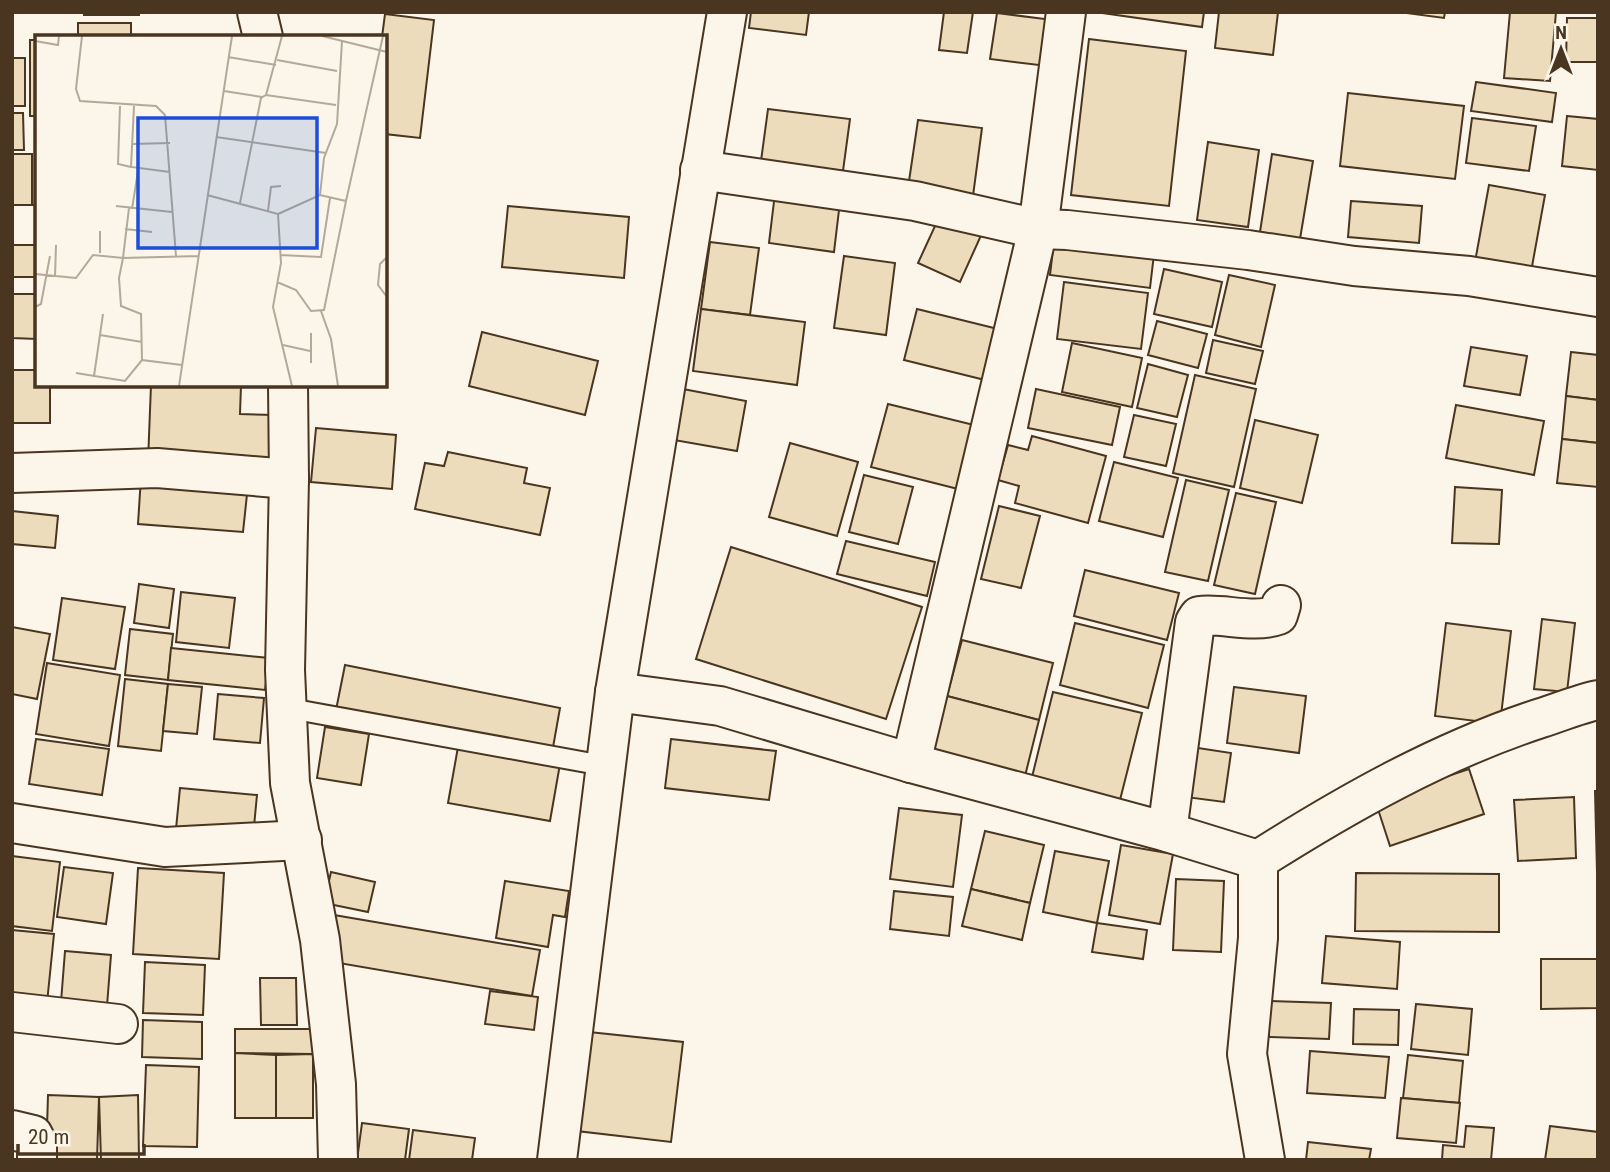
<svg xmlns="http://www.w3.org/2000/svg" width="1610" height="1172" font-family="'Roboto Condensed',sans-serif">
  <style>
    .building { fill: #ecdcbc; stroke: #4a3520; stroke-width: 2 }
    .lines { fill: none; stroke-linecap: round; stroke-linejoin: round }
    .lane-casing { stroke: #4a3520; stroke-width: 23 }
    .street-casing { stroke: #4a3520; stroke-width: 42 }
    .lane { stroke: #fbf6e9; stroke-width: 19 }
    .street { stroke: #fbf6e9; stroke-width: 38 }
    .inset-road { fill: none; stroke: #b4a999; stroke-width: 2 }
    .view { fill: #1d4ed8; fill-opacity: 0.15; stroke: #1d4ed8; stroke-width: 3.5 }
    .inset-edge { fill: none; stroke: #4a3520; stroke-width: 3.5 }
  </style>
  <rect width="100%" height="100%" fill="#fbf6e9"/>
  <g class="building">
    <rect x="84" y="12" width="55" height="3"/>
    <path d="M751 12H809L806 35 749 28Z"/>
    <path d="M944 12H973L967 53 939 50Z"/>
    <path d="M1095 12H1204L1202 27Z"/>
    <path d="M1219 12H1278L1273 55 1215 48Z"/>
    <path d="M1399 12H1445L1444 18Z"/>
    <path d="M1510 12H1556L1550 81 1504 78Z"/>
    <path d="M997 13 1053 20 1047 66 990 59Z"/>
    <path d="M385 14 434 20 420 138 385 134V37H382Z"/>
    <path d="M1567 18H1598V62H1566Z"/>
    <rect x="78" y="23" width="53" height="14"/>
    <path d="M1089 39 1186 51 1169 206 1071 195Z"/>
    <rect x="30" y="40" width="7" height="76"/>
    <rect x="12" y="58" width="13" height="48"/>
    <path d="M1476 82 1556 93 1552 122 1471 111Z"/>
    <path d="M1348 93 1464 106 1455 179 1340 166Z"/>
    <path d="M768 109 850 119 843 171 761 161Z"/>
    <path d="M12 113H23L24 150H12Z"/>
    <path d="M1567 116 1598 119V170L1562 166Z"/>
    <path d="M1472 118 1536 126 1529 171 1466 163Z"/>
    <path d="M918 120 982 128 973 196 908 188Z"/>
    <path d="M1208 142 1259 150 1248 227 1197 220Z"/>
    <rect x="12" y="154" width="20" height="63"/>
    <path d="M1272 154 1313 161 1300 239 1260 232Z"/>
    <path d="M776 185 841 193 834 252 769 243Z"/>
    <path d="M1489 185 1545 195 1531 272 1475 262Z"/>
    <path d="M1351 201 1422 206 1419 243 1348 237Z"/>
    <path d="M508 206 629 217 624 278 502 267Z"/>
    <path d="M941 213 983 231 960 282 918 263Z"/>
    <rect x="12" y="241" width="25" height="36"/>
    <path d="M1054 241 1154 254 1150 288 1050 275Z"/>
    <path d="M710 242 759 248 750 315 701 309Z"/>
    <path d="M844 256 895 263 886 335 834 328Z"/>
    <path d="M1164 269 1222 282 1212 327 1154 314Z"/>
    <path d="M1229 275 1275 285 1261 347 1215 335Z"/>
    <path d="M1064 282 1148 293 1141 349 1057 339Z"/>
    <path d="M12 294H37V339L12 338Z"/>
    <path d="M701 309 805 322 797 385 693 371Z"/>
    <path d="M917 309 998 329 985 380 904 360Z"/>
    <path d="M1157 321 1207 334 1198 368 1148 355Z"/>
    <path d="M482 332 598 361 585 415 469 386Z"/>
    <path d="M1213 340 1263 351 1255 384 1206 373Z"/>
    <path d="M1072 343 1142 358 1132 407 1062 392Z"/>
    <path d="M1471 347 1527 356 1520 395 1464 386Z"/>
    <path d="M1571 352 1598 355V400L1566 396Z"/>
    <path d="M1148 364 1188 375 1177 417 1137 408Z"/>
    <path d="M12 370H37V385H50V423H12Z"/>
    <path d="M1195 375 1256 389 1234 487 1173 473Z"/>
    <path d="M151 385H241L240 414 274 415 271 466 148 462Z"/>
    <path d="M683 389 746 401 737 451 674 440Z"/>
    <path d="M1036 389 1120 407 1112 445 1028 428Z"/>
    <path d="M1566 396 1598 400V443L1562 439Z"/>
    <path d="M888 404 978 426 962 490 871 467Z"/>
    <path d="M1456 405 1544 421 1534 475 1446 458Z"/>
    <path d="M1134 415 1176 424 1166 466 1124 457Z"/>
    <path d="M1255 420 1318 435 1302 503 1240 488Z"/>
    <path d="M316 428 396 435 392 489 311 482Z"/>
    <path d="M1032 436 1106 456 1088 523 1015 503 1019 486 998 480 1008 445 1028 450Z"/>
    <path d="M1562 439 1598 443V487L1557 483Z"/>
    <path d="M790 443 858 462 837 536 769 517Z"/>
    <path d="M448 452 527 468 524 483 550 488 540 535 415 509 425 463 444 466Z"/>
    <path d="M1114 462 1178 478 1163 537 1099 521Z"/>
    <path d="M864 475 913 487 898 544 849 532Z"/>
    <path d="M141 477 248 485 243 532 138 524Z"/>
    <path d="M1186 480 1229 490 1208 581 1165 572Z"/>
    <path d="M1455 487 1502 490 1499 544 1452 543Z"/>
    <path d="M1236 493 1276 502 1255 594 1214 585Z"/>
    <path d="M999 506 1040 516 1021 588 981 579Z"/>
    <path d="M12 511 58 516 55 548 12 544Z"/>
    <path d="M846 541 935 562 927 596 837 574Z"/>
    <path d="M731 547 922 607 886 719 696 659Z"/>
    <path d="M1085 570 1179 593 1167 640 1074 616Z"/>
    <path d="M139 584 174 589 169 628 134 623Z"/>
    <path d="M181 592 235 598 229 648 176 642Z"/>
    <path d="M62 598 125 607 115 669 53 660Z"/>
    <path d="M1542 619 1575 623 1567 692 1534 689Z"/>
    <path d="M1075 623 1164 645 1148 708 1060 685Z"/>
    <path d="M1446 623 1511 631 1500 724 1435 716Z"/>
    <path d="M12 627 50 634 37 699 12 694Z"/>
    <path d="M130 629 173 634 168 680 125 675Z"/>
    <path d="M962 640 1053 663 1039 720 947 696Z"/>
    <path d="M171 648 269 658 265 690 168 680Z"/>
    <path d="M47 663 120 675 109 746 36 734Z"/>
    <path d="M345 665 560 708 552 753 336 710Z"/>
    <path d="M125 679 168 684 161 751 118 746Z"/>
    <path d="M168 684 202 687 197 734 163 731Z"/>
    <path d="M1234 687 1306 696 1299 753 1227 743Z"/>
    <path d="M1053 692 1142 713 1120 800 1032 777Z"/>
    <path d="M218 694 264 698 260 743 214 739Z"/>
    <path d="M947 696 1039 720 1025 776 932 753Z"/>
    <path d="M325 727 369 734 361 785 317 778Z"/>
    <path d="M36 739 109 749 102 795 29 784Z"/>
    <path d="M671 739 776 751 769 800 665 788Z"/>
    <path d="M1185 746 1231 753 1224 802 1178 796Z"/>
    <path d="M458 747 560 764 550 821 448 803Z"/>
    <path d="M1469 769 1484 814 1390 846 1375 800Z"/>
    <path d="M180 788 257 795 253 837 176 829Z"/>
    <path d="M1595 791H1598V872H1597Z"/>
    <path d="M1574 797 1576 858 1518 861 1514 800Z"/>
    <path d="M899 808 962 815 953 887 890 879Z"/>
    <path d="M985 831 1044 845 1030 903 971 889Z"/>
    <path d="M1121 845 1173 854 1160 924 1109 915Z"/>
    <path d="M1055 851 1109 861 1097 923 1043 912Z"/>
    <path d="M12 856 60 862 52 931 12 926Z"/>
    <path d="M64 867 113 873 106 924 57 917Z"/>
    <path d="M138 868 224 873 219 959 133 954Z"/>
    <path d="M331 872 375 882 368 912 324 903Z"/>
    <path d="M1356 873 1499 874V932L1355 931Z"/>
    <path d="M1176 879 1224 881 1221 952 1173 950Z"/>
    <path d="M505 881 569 891 565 917 553 915 548 947 496 938Z"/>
    <path d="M971 889 1030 903 1022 940 962 926Z"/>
    <path d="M894 891 953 897 949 936 890 929Z"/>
    <path d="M334 915 540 950 532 996 327 961Z"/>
    <path d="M1097 923 1147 930 1143 959 1092 952Z"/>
    <path d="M12 930 54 934 47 1003 12 1000Z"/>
    <path d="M1326 936 1400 942 1397 989 1322 983Z"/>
    <path d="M65 951 111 955 107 1006 61 1002Z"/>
    <path d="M1541 959H1598V1008L1541 1009Z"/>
    <path d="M145 962 205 965 203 1015 143 1013Z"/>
    <path d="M260 978H296L297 1025H261Z"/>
    <path d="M490 991 538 997 534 1030 485 1024Z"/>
    <path d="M1269 1001 1331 1003 1329 1039 1269 1037Z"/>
    <path d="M1416 1004 1472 1009 1468 1055 1411 1049Z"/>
    <path d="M1354 1009 1399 1010 1398 1045 1353 1044Z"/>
    <path d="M143 1020 202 1022V1059L142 1057Z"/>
    <path d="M235 1029H313V1054L235 1053Z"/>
    <path d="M589 1032 683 1042 671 1142 577 1131Z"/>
    <path d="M1310 1051 1389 1057 1385 1098 1307 1093Z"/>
    <path d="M235 1053 276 1055V1118H235Z"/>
    <path d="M313 1054V1118H276V1055Z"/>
    <path d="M1408 1055 1463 1061 1459 1103 1403 1098Z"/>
    <path d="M146 1065 199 1067 197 1147 143 1146Z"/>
    <path d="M48 1095 99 1097 97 1160H46Z"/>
    <path d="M138 1095 139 1160H101L99 1097Z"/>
    <path d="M1401 1098 1460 1103 1456 1143 1397 1138Z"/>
    <path d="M362 1123 409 1129 405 1160H357Z"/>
    <path d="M1466 1126 1494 1128 1491 1160H1442L1443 1145 1464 1147Z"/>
    <path d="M1550 1126 1598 1132V1160H1545Z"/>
    <path d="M413 1130 475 1138 472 1160H409Z"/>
    <path d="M1308 1142 1371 1149 1369 1160H1306Z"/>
  </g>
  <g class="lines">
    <defs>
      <path id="lane" d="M287 708 606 766"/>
      <g id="street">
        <path d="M257 12 263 37"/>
        <path d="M700 170 915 201 1038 229 1067 230 1248 250 1354 266 1469 276 1598 297"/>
        <path d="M12 225H37"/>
        <path d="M288 385 289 479 285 670 290 783 320 940 336 1084 338 1160"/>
        <path d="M12 473 157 468 289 479"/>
        <path d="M615 692 720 706 911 763 1167 832 1258 860V938L1247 1054 1265 1160"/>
        <path d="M911 763 1038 229 1066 12"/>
        <path d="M12 823 165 847 302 840"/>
        <path d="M1167 832 1195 622 1199 616C1224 613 1253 624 1278 615L1281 605"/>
        <path d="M1258 860C1348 803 1440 751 1541 718 1560 712 1579 704 1598 700"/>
        <path d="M12 1012 118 1024"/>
        <path d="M12 1130 33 1135 37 1143V1160"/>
        <path d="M557 1160 615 692 727 12"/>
      </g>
    </defs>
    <use href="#lane" class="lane-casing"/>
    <use href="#street" class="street-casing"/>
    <use href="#lane" class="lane"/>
    <use href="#street" class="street"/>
  </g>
  <g transform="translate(35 35)">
    <rect width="352" height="352" fill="#fbf6e9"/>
    <path class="inset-road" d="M47 1 41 54 45 66 121 71 130 80 141 221M287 1 352 17M0 6 23 10 24 1M193 22 241 30M242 25 302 36M189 56 227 62M231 60 247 1M85 71 83 129 96 132M99 71 96 132 135 137M181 102 291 118M97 109 135 108M172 160 243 179 246 228 238 272 257 351M285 160 289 123 302 89 307 6M205 168 226 63 231 60 301 70M81 171 137 177M97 174 103 136M233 176 236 152 246 151M243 179 285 160 311 166 348 1M90 194 117 197M65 218V196M245 220 286 222 295 163M352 222 345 229 343 250 352 262M0 239 41 243 58 220 88 223 94 173M20 242 21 210M242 247 261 255 276 276 289 275 311 166M0 272 6 269 15 221M286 276 296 304 303 351M276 298V328M65 300 107 307M248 310 275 316M147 330 107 325 106 279 86 271 84 243 88 223 164 221M41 338 90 346 107 325M59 341 68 279M144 351 197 1"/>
    <path class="view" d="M103 83H282V213H103Z"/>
    <rect width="352" height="352" class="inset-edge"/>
  </g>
  <rect width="1610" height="1172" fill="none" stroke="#4a3520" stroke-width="28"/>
  <g transform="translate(1561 49)" stroke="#fbf6e9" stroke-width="5" paint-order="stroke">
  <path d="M0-5L12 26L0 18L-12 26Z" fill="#4a3520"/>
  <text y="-10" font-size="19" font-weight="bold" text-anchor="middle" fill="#4a3520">N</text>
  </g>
  <path d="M18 1144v10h126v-10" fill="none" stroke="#4a3520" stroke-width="3.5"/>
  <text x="28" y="1144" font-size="21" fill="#4a3520" stroke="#fbf6e9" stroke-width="5" paint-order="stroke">20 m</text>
</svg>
